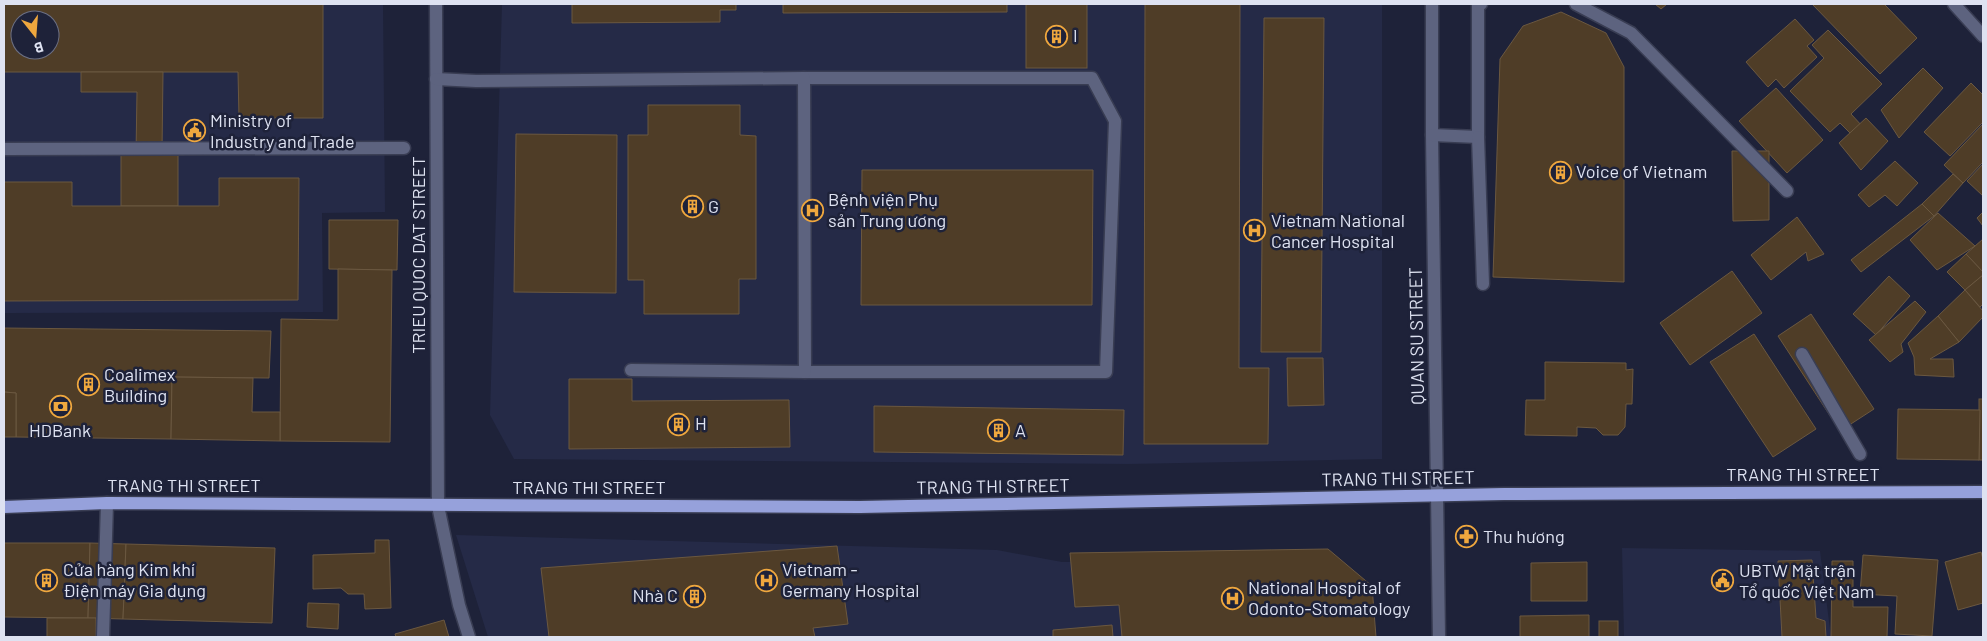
<svg xmlns="http://www.w3.org/2000/svg" width="1987" height="641" font-family="Barlow,sans-serif">
  <style>
    .built { fill: #252a47; fill-rule: evenodd }
    .building { fill: #4f3d27; stroke: #6b5840; fill-rule: evenodd }
    .lines { fill: none; stroke-linecap: round; stroke-linejoin: round }
    .minor-casing { stroke: #393d53; stroke-width: 15 }
    .major-casing { stroke: #393d53; stroke-width: 15 }
    .minor { stroke: #5d637f; stroke-width: 12 }
    .major { stroke: #96a1db; stroke-width: 12 }
    .labels { text-anchor: middle; stroke-width: 5; stroke-linejoin: round; paint-order: stroke }
    .poi-label { font-size: 18px; fill: #dee2f1; stroke: #1e2239; text-anchor: start }
    .street-label { font-size: 18px; fill: #dee2f1; stroke: #1e2239 }
  </style>
  <rect width="100%" height="100%" fill="#1e2239"/>
  <g class="built">
    <path d="M4 4H383L385 212 322 213 323 312 4 313ZM20 20H50V50H20Z"/>
    <path d="M502 4H1382V459L1128 464 514 459 490 415Z"/>
    <path d="M456 535 997 550 1062 562 1326 560 1364 599 1370 637H488Z"/>
    <path d="M1622 548 1820 551 1831 637H1624Z"/>
  </g>
  <g class="building">
    <path d="M4 4H323V118H239L238 72H4ZM20 20H50V50H20Z"/>
    <path d="M572 4H736V10H720V22L572 23Z"/>
    <path d="M783 4H1007V12L783 13Z"/>
    <rect x="1026" y="4" width="61" height="64"/>
    <path d="M1145 4H1240L1239 368H1269L1268 444H1144Z"/>
    <path d="M1655 4H1667L1661 9Z"/>
    <path d="M1812 4H1884L1917 38 1880 74Z"/>
    <path d="M1561 12 1606 33 1624 67V282L1493 277 1500 59 1523 26Z"/>
    <path d="M1264 18H1324L1321 352H1261Z"/>
    <path d="M1795 19 1814 40 1807 46 1817 57 1784 88 1776 79 1768 87 1746 62Z"/>
    <path d="M1828 30 1882 84 1851 114 1863 127 1853 136 1840 123 1830 132 1790 91 1824 58 1812 45Z"/>
    <path d="M1923 68 1943 88 1899 138 1881 110Z"/>
    <path d="M81 72H163L162 150H178V206H121V154H136L137 92H81Z"/>
    <path d="M1971 83 1983 95V122L1950 156 1924 132Z"/>
    <path d="M1776 88 1823 140 1787 173 1739 121Z"/>
    <path d="M648 105H740V135L756 136V279H739V314H644V280H628V135H648Z"/>
    <path d="M1866 118 1888 141 1861 170 1839 143Z"/>
    <path d="M1983 124V162L1963 183 1944 165Z"/>
    <path d="M516 134 617 135 616 293 514 292Z"/>
    <path d="M1732 151H1769V220L1733 221Z"/>
    <path d="M1895 161 1918 183 1897 206 1885 195 1869 207 1858 195Z"/>
    <path d="M1983 164V196L1967 181Z"/>
    <path d="M862 170H1093L1092 305H861Z"/>
    <path d="M1953 174 1963 183 1934 216 1922 204Z"/>
    <path d="M219 178H299L298 300 4 301V182H72V206H219Z"/>
    <path d="M1922 204 1934 216 1861 272 1851 260Z"/>
    <path d="M1983 212V226L1977 218Z"/>
    <path d="M1938 213 1975 246 1937 270 1910 240Z"/>
    <path d="M1797 217 1824 254 1808 261 1806 252 1771 280 1751 255Z"/>
    <path d="M329 220H398L397 270 329 269Z"/>
    <path d="M1983 239V272L1966 254Z"/>
    <path d="M1966 254 1983 272V275L1965 290 1947 272Z"/>
    <path d="M338 269 392 270 390 442 280 441 281 319 338 320Z"/>
    <path d="M1732 271 1762 313 1690 365 1660 323Z"/>
    <path d="M1983 275V304L1980 307 1965 290Z"/>
    <path d="M1889 276 1910 296 1876 335 1853 314Z"/>
    <path d="M1965 290 1983 311V317L1959 342 1938 316Z"/>
    <path d="M1915 301 1926 312 1901 344 1903 352 1890 362 1869 340Z"/>
    <path d="M1811 314 1874 409 1840 431 1778 336Z"/>
    <path d="M1938 316 1959 342 1930 359H1953L1954 377 1915 375 1914 357 1908 343Z"/>
    <path d="M4 328 271 331 269 378 172 377 171 439 16 437V393L4 392Z"/>
    <path d="M1754 334 1816 429 1773 457 1710 362Z"/>
    <path d="M1287 358H1323L1324 405 1288 406Z"/>
    <path d="M1545 362 1626 363V370L1633 369 1632 404H1626L1625 427 1618 435H1603L1596 428 1577 427V436L1525 435 1526 400H1545Z"/>
    <path d="M172 377 253 378 252 412H280V441L171 439Z"/>
    <path d="M569 379H632V401L789 400 790 447 569 449Z"/>
    <path d="M4 392 16 393V437H4Z"/>
    <rect x="1979" y="399" width="4" height="61"/>
    <path d="M874 406 1124 410 1123 455 874 452Z"/>
    <path d="M1898 409 1980 410 1979 460 1897 459Z"/>
    <path d="M375 540H389L391 608 365 609 364 594H348L341 588 313 589V555L375 553Z"/>
    <path d="M4 543H90L88 618 4 617Z"/>
    <path d="M90 543 126 544 123 619 88 618Z"/>
    <path d="M126 544 275 548 272 623 123 619Z"/>
    <path d="M837 546 848 624 813 628 815 637H549L541 568Z"/>
    <path d="M1328 549 1372 586 1376 637H1122L1119 605 1075 607 1070 553Z"/>
    <path d="M1981 552 1983 559V603L1958 610 1945 562Z"/>
    <path d="M1863 555 1938 560 1932 636 1895 634 1897 596 1860 594Z"/>
    <path d="M1812 560 1816 618 1825 621 1826 637H1782L1778 561Z"/>
    <path d="M1832 561H1853V607H1888L1887 637H1831Z"/>
    <path d="M1587 562V601H1531V563Z"/>
    <path d="M308 603 339 604 338 629 307 627Z"/>
    <path d="M1589 615V637H1520V616Z"/>
    <rect x="47" y="618" width="49" height="19"/>
    <path d="M444 620 449 637H396L395 634Z"/>
    <rect x="1599" y="621" width="19" height="16"/>
    <path d="M1112 625 1113 637H1053V630Z"/>
  </g>
  <g class="lines">
    <defs>
      <g id="minor">
        <path d="M436 4 438 506 459 605 469 637"/>
        <path d="M1432 4V135L1439 637"/>
        <path d="M1576 4 1631 33 1787 191"/>
        <path d="M1954 4 1983 36"/>
        <path d="M804 78H1092L1115 121 1106 372H805"/>
        <path d="M436 79 476 81 804 78 805 372 631 370"/>
        <path d="M1432 135 1478 137V5L1481 4"/>
        <path d="M1478 137 1483 284"/>
        <path d="M4 149 404 148"/>
        <path d="M1802 354 1860 454"/>
        <path d="M103 637 107 503"/>
      </g>
      <path id="major" d="M4 507 107 503 860 507 1504 494 1983 492"/>
    </defs>
    <use href="#minor" class="minor-casing"/>
    <use href="#major" class="major-casing"/>
    <use href="#minor" class="minor"/>
    <use href="#major" class="major"/>
  </g>
  <defs>
    <symbol id="building-ring" viewBox="-11 -11 22 22"><circle r="9.5" fill="#1e2239" stroke="#efa73e" stroke-width="1.5"/><path d="M-4-6H4V6H1V3H-1V6H-4ZM-2.5-4.3h1.7v1.8h-1.7ZM.8-4.3h1.7v1.8H.8ZM-2.5-1h1.7V.8h-1.7ZM.8-1h1.7V.8H.8Z" fill="#efa73e"/></symbol>
    <symbol id="civic-ring" viewBox="-11 -11 22 22"><circle r="9.5" fill="#1e2239" stroke="#efa73e" stroke-width="1.5"/><path d="M-.6-6.5H3V-4.5H.6V-3L4-1V1h2V6H-6V1h2V-1L-.6-3ZM-1.2 2.5V6h2.4V2.5Z" fill="#efa73e"/></symbol>
    <symbol id="hospital-ring" viewBox="-11 -11 22 22"><circle r="9.5" fill="#1e2239" stroke="#efa73e" stroke-width="1.5"/><path d="M-5-5h3v3.5h4V-5h3V5h-3V1.5h-4V5h-3Z" fill="#efa73e"/></symbol>
    <symbol id="bank-ring" viewBox="-11 -11 22 22"><circle r="9.5" fill="#1e2239" stroke="#efa73e" stroke-width="1.5"/><path d="M-6-4H6V4H-6ZM0-2.3a2.3 2.3 0 1 0 0 4.6a2.3 2.3 0 1 0 0-4.6Z" fill="#efa73e"/></symbol>
    <symbol id="pharmacy-ring" viewBox="-11 -11 22 22"><circle r="9.5" fill="#1e2239" stroke="#efa73e" stroke-width="1.5"/><path d="M-2-6h4v4h4v4h-4v4h-4v-4h-4v-4h4Z" fill="#efa73e"/></symbol>
  </defs>
  <g fill-rule="evenodd">
    <use href="#building-ring" x="1044" y="24" width="25" height="25"/>
    <use href="#civic-ring" x="182" y="118" width="25" height="25"/>
    <use href="#building-ring" x="1548" y="160" width="25" height="25"/>
    <use href="#building-ring" x="680" y="194" width="25" height="25"/>
    <use href="#hospital-ring" x="800" y="198" width="25" height="25"/>
    <use href="#hospital-ring" x="1242" y="218" width="25" height="25"/>
    <use href="#building-ring" x="76" y="372" width="25" height="25"/>
    <use href="#bank-ring" x="48" y="394" width="25" height="25"/>
    <use href="#building-ring" x="666" y="412" width="25" height="25"/>
    <use href="#building-ring" x="986" y="418" width="25" height="25"/>
    <use href="#pharmacy-ring" x="1454" y="524" width="25" height="25"/>
    <use href="#building-ring" x="34" y="568" width="25" height="25"/>
    <use href="#hospital-ring" x="754" y="568" width="25" height="25"/>
    <use href="#civic-ring" x="1710" y="568" width="25" height="25"/>
    <use href="#building-ring" x="682" y="584" width="25" height="25"/>
    <use href="#hospital-ring" x="1220" y="586" width="25" height="25"/>
  </g>
  <g class="labels">
    <g class="poi-label">
      <text x="1073" y="42">I</text>
      <text x="210" y="127">Ministry of<tspan x="210" dy="21">Industry and Trade</tspan></text>
      <text x="1576" y="178">Voice of Vietnam</text>
      <text x="828" y="206">Bệnh viện Phụ<tspan x="828" dy="21">sản Trung ương</tspan></text>
      <text x="708" y="213">G</text>
      <text x="1271" y="227">Vietnam National<tspan x="1271" dy="21">Cancer Hospital</tspan></text>
      <text x="104" y="381">Coalimex<tspan x="104" dy="21">Building</tspan></text>
      <text x="695" y="430">H</text>
      <text x="60" y="437" text-anchor="middle">HDBank</text>
      <text x="1015" y="437">A</text>
      <text x="1483" y="543">Thu hương</text>
      <text x="63" y="576">Cửa hàng Kim khí<tspan x="63" dy="21">Điện máy Gia dụng</tspan></text>
      <text x="782" y="576">Vietnam -<tspan x="782" dy="21">Germany Hospital</tspan></text>
      <text x="1739" y="577">UBTW Mặt trận<tspan x="1739" dy="21">Tổ quốc Việt Nam</tspan></text>
      <text x="1248" y="594">National Hospital of<tspan x="1248" dy="21">Odonto-Stomatology</tspan></text>
      <text x="678" y="602" text-anchor="end">Nhà C</text>
    </g>
    <g class="street-label">
      <text transform="translate(419 255) rotate(-90)" y="6">TRIEU QUOC DAT STREET</text>
      <text transform="translate(1417 336) rotate(-91)" y="6">QUAN SU STREET</text>
      <text x="1803" y="481">TRANG THI STREET</text>
      <text transform="translate(1398 479) rotate(-1)" y="6">TRANG THI STREET</text>
      <text x="184" y="492">TRANG THI STREET</text>
      <text transform="translate(993 487) rotate(-1)" y="6">TRANG THI STREET</text>
      <text x="589" y="494">TRANG THI STREET</text>
    </g>
  </g>
  <rect width="1987" height="641" fill="none" stroke="#dee2f1" stroke-width="10"/>
  <g transform="translate(35 35) rotate(163)"><circle r="24" fill="#1e2239" stroke="#6b6f83"/>
  <path d="M0-4L9 19L0 12L-9 19Z" fill="#efa73e"/>
  <text y="-8" font-size="14" font-weight="bold" text-anchor="middle" fill="#dee2f1">B</text>
  </g>
</svg>
